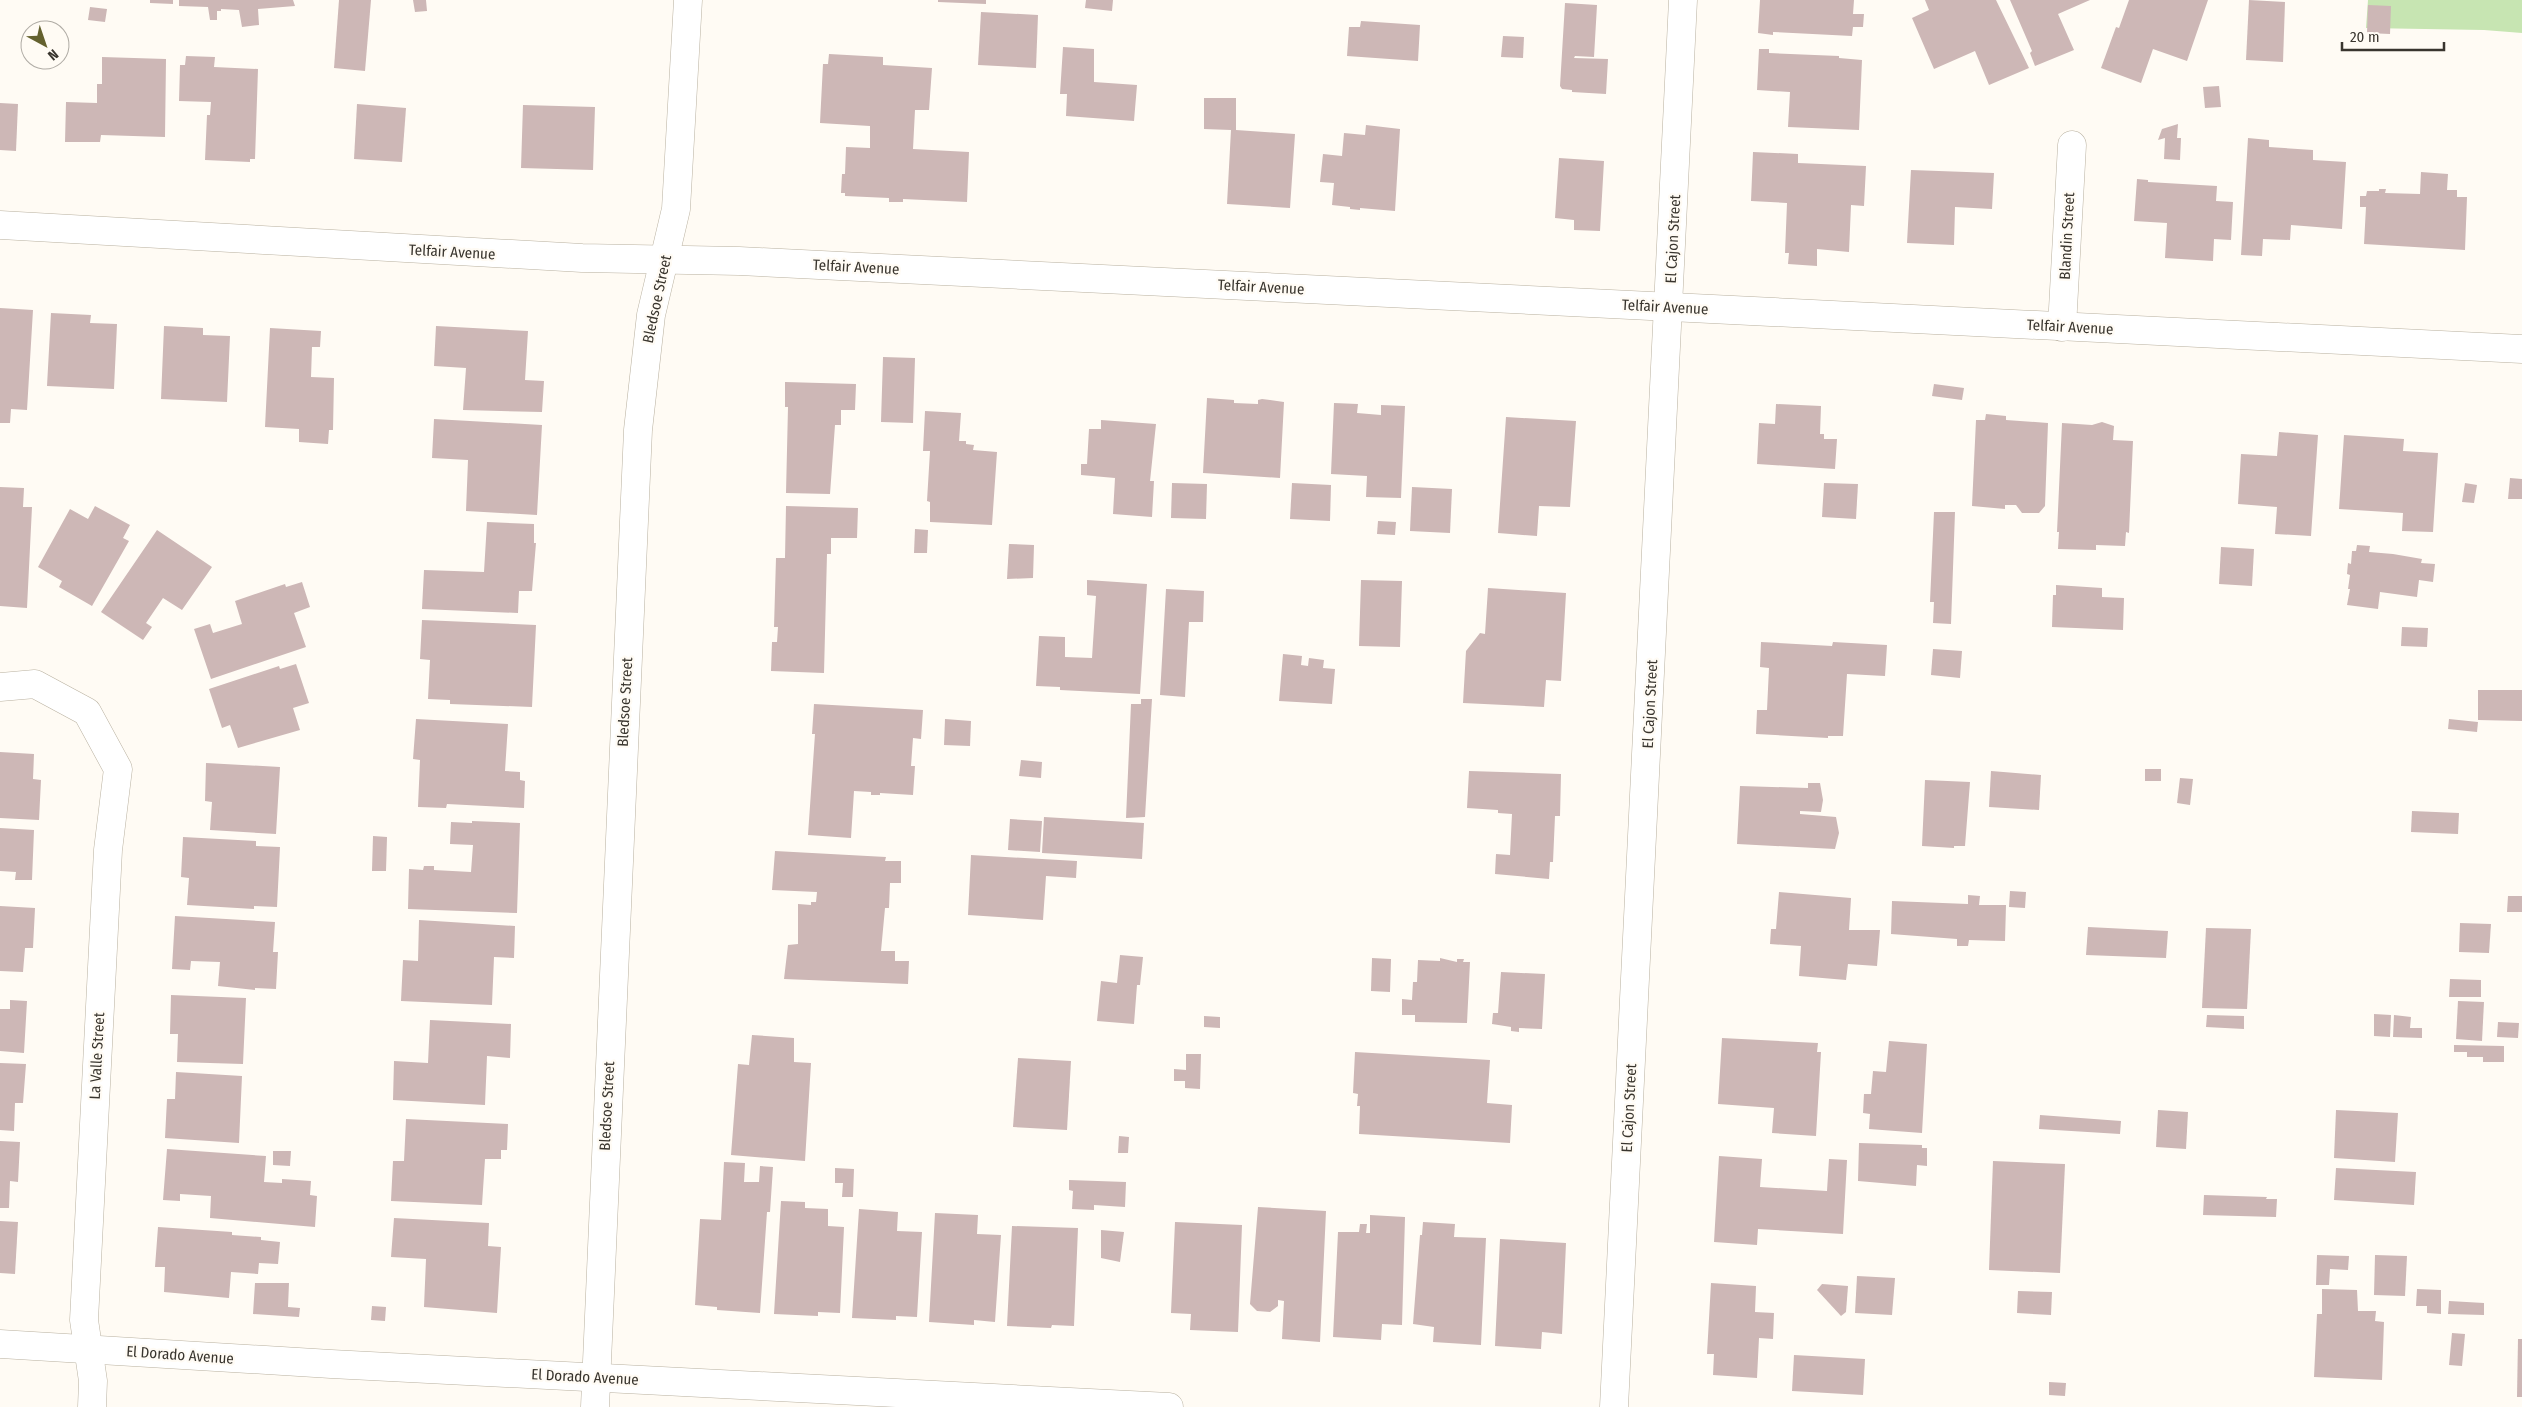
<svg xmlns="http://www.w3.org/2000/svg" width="2522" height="1407" font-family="'Fira Sans Condensed',sans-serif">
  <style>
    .green { fill: #c7e5b2 }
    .building { fill: #cdb7b6 }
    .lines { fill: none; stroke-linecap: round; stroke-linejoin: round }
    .street-casing { stroke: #b9b1a0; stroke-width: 29 }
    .secondary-casing { stroke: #b9b1a0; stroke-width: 29 }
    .street { stroke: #fff; stroke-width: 28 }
    .secondary { stroke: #fff; stroke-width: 28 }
    .labels { text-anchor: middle; stroke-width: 4.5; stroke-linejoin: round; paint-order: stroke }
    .street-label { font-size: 15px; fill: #39352e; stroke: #fffbf4 }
  </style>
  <rect width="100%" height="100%" fill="#fffbf4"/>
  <path class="green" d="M2368 0H2522V33L2484 30 2366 28Z"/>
  <g class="building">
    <path d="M150 0H173V4L150 3Z"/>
    <path d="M179 0H293L295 6 258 9 259 25 242 27 239 10 221 9V11H217V20H210L208 7 179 6Z"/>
    <path d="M339 0H371L365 71 334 68Z"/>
    <path d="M413 0H426L427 11 415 12Z"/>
    <path d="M938 0H986V4L938 2Z"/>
    <path d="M1086 0H1113L1112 11 1085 8Z"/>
    <path d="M1760 0H1854L1853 14H1864L1863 27H1853L1852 36 1773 32V35L1758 33Z"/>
    <path d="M1925 0H1996L2029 68 1989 85 1975 51 1934 69 1912 18 1929 10Z"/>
    <path d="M2010 0H2090L2058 14 2074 50 2035 66 2030 53 2032 51Z"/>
    <path d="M2129 0H2208L2187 61 2153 49 2141 83 2101 68 2116 27 2119 28Z"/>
    <path d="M2249 0 2285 2 2283 62 2246 60Z"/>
    <path d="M1565 3 1597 5 1594 57 1575 56 1574 58 1608 59 1606 94 1572 92V90L1562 89 1560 86Z"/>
    <path d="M2368 5 2391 6 2390 34 2367 33Z"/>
    <path d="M90 7 107 9 105 22 88 20Z"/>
    <path d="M981 12 1038 15 1036 68 978 65Z"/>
    <path d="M1361 21 1420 25 1418 61 1347 56 1349 27H1360Z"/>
    <path d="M1503 36 1524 37 1523 58 1501 57Z"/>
    <path d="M1063 47 1094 49V82L1137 85 1134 121 1066 116 1067 94H1060Z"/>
    <path d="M1759 49H1769V53L1839 56V58L1862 60 1859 130 1788 127 1790 92 1757 90Z"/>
    <path d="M829 54 883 57V65L932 68 929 110H915L913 149 969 152 967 202 903 199V202H889V198L845 196V193H841L842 174H845L846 147 870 148V126L820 123 823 64H828Z"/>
    <path d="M186 56 215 57 214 67 258 69 255 159H250V162L205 160 207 115H210L211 102 179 101 180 65H185Z"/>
    <path d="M102 57 166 59 165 137 101 135 100 142H65L66 102 97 103V84H102Z"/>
    <path d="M2219 86 2221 107 2205 108 2203 87Z"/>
    <path d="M1204 98H1236V130L1295 134 1290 208 1227 204 1231 130 1204 129Z"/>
    <path d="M0 103 18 104 16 151 0 150Z"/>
    <path d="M357 104 406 108 402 162 354 159Z"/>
    <path d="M523 105 595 107 593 170 521 168Z"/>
    <path d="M2178 124 2177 138H2181L2180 160 2164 159 2165 138 2158 140 2162 129Z"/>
    <path d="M1366 125 1400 129 1395 211 1360 208V210L1350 209V207L1332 205 1334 183 1320 182 1323 154 1342 156 1344 133 1365 135Z"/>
    <path d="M2248 138 2269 140V147L2313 150V160L2346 162 2342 229 2291 225 2290 240 2263 239 2262 256 2241 255Z"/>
    <path d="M1753 152 1798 154V163L1866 166 1864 206 1851 205 1849 252 1817 249V266L1788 264 1789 253H1785L1787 203 1751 201Z"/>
    <path d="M1559 158 1604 161 1600 231 1574 230V220L1555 218Z"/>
    <path d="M1911 170 1994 173 1992 209 1955 207 1954 245 1907 243Z"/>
    <path d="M2421 172 2448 174 2447 190H2457V197H2467L2465 250 2364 244 2366 207H2360V196H2366L2367 191H2379V189H2386L2385 193 2420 194Z"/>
    <path d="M2137 179 2148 180V182L2217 186 2216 201 2233 202 2231 240 2214 239 2213 261 2165 258 2167 223 2134 221Z"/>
    <path d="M0 308 33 310 27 410 11 409 10 423H0Z"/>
    <path d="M51 313 91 315 90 323 117 324 114 389 47 386Z"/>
    <path d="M164 326 203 328V335L230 336 227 402 161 399Z"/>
    <path d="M436 326 528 331 525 380 544 381 542 412 463 410 466 368 434 366Z"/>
    <path d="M270 328 321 331 320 347H312L311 377 334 378 333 430H329L328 444 299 442V429L265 427Z"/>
    <path d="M883 357 915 358 913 423 881 422Z"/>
    <path d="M785 382 856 384 855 410H841V425H835L830 494 786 493 788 407H785Z"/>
    <path d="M1934 384 1964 388 1962 400 1932 396Z"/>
    <path d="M1207 398 1234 400V403L1258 404V400L1262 399 1284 402 1280 478 1203 473Z"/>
    <path d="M1334 403 1358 404 1357 413 1381 415V405L1405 406 1401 498 1366 497 1367 476 1331 474Z"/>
    <path d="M1776 404 1821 406 1820 434H1824V439H1837L1835 469 1757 464 1759 423 1775 424Z"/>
    <path d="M925 411 961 413 959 441H966V444L974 445 973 450 997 452 992 525 930 522V502L927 501 930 451H923Z"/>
    <path d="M1986 414 2006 416V420L2048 423 2045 506 2039 513H2022L2016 505H2005V509L1972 506 1976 420H1985Z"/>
    <path d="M1506 417 1576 421 1570 507 1539 506 1537 536 1498 533Z"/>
    <path d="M434 419 542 425 537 515 466 511 468 460 432 458Z"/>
    <path d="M1101 420 1156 424 1150 481H1154L1152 517 1113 514 1115 478 1081 475V464H1087L1089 429H1101Z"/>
    <path d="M2102 422 2114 426 2113 440 2133 441 2129 533 2126 532 2125 546 2096 545V550L2058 549 2059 532H2057L2062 423 2092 425Z"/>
    <path d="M2279 432 2318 435 2311 536 2275 534 2277 507 2238 504 2241 454 2277 456Z"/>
    <path d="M2344 435 2404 439 2403 451 2438 453 2433 532 2402 531 2403 513 2339 509Z"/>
    <path d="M2510 478 2522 479V499H2508Z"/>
    <path d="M1172 483 1207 484 1206 519 1171 518Z"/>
    <path d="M1292 483 1331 485 1330 521 1290 519Z"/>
    <path d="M1824 483 1858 484 1856 519 1822 517Z"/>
    <path d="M2465 483 2477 485 2474 503 2462 502Z"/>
    <path d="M0 487 24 488 23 507H32L27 608 0 606Z"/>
    <path d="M1412 487 1452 489 1450 533 1410 531Z"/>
    <path d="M95 506 130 525 123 538 129 541 92 606 59 587 62 581 38 567 70 509 88 519Z"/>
    <path d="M786 506 858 508 857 538H831V554H827L824 673 771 671 772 642H777L778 627H774L776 558H785Z"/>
    <path d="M1934 512H1955L1951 624 1933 623 1934 602H1930Z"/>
    <path d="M1378 521 1396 522 1395 535 1377 534Z"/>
    <path d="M487 522 534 524V543H536L532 591H519L518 613 422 609 424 570 484 572Z"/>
    <path d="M915 529 928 530 927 553H914Z"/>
    <path d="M157 530 212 567 182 610 163 598 146 623 152 627 143 640 101 612Z"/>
    <path d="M1009 544 1034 545 1033 578 1007 579Z"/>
    <path d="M2357 545 2370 546 2369 552 2393 554 2422 559 2421 563 2435 564 2433 582 2419 580 2417 597 2380 592 2378 609 2347 605 2350 589H2348L2350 575 2347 574 2348 563 2351 564 2352 551H2356Z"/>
    <path d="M2221 547 2254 549 2252 586 2219 584Z"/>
    <path d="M1087 580 1147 584 1140 694 1060 690V687L1036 686 1039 636 1065 637V657L1092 658 1096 596 1087 595Z"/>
    <path d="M1361 580 1402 581 1400 647 1359 646Z"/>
    <path d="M302 582 310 607 294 613 306 647 211 679 194 629 210 624 213 633 242 624 235 601 285 584 286 587Z"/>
    <path d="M2056 585 2102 588V597L2124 598 2123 630 2052 627 2053 595H2056Z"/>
    <path d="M1488 588 1566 593 1561 681 1546 680 1544 707 1463 703 1466 651 1480 633 1485 634Z"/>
    <path d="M1166 589 1204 591 1203 622H1189L1185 697 1160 695Z"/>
    <path d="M422 620 536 625 532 707 450 704V700L428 699 430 660 420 659Z"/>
    <path d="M2402 627 2428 628 2427 647 2401 646Z"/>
    <path d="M1761 642 1832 646 1833 642 1887 645 1885 676 1847 674 1843 736H1828V738L1756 734 1757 710H1767L1769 668 1760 667Z"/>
    <path d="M1933 649 1962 651 1960 678 1931 675Z"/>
    <path d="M1283 654 1302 656 1301 665 1308 666 1309 658 1324 660 1323 668 1335 669 1332 704 1279 701Z"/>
    <path d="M296 664 309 703 293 708 300 730 238 748 230 725 222 728 209 689 279 666 280 669Z"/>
    <path d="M2478 690H2522V721L2478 720Z"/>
    <path d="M1141 699H1152L1145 817 1126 818 1131 704H1141Z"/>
    <path d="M814 704 923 710 921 739 913 738 911 766H915L913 795 880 793V795H871V792L854 791 851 838 808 835 815 734H812Z"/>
    <path d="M416 719 508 724 505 771 520 772V780L525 781 524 808 447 804 446 808 418 807 420 760 413 759Z"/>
    <path d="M945 719 971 721 970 746 944 745Z"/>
    <path d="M2449 719 2478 722 2477 732 2448 729Z"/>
    <path d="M0 752 34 754 33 779 41 780 39 820 0 818Z"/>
    <path d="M1021 760 1042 762 1041 778 1019 776Z"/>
    <path d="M206 763 280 767 276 834 210 830 212 802 205 801Z"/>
    <rect x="2145" y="769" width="16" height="12"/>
    <path d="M1469 771 1561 774 1560 816H1555L1553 862H1550L1549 879 1495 874 1496 854 1510 855 1512 814 1498 813V810L1467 808Z"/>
    <path d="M1991 771 2041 775 2039 810 1989 807Z"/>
    <path d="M2180 778 2193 779 2190 805 2177 803Z"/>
    <path d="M1925 780 1970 782 1965 846H1954V848L1922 846Z"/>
    <path d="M1808 783H1820L1823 800 1821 812 1800 811V814L1836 817 1839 833 1835 849 1737 844 1740 786 1808 788Z"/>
    <path d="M2412 811 2459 813 2458 834 2411 832Z"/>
    <path d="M1044 817 1144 823 1142 859 1042 853Z"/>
    <path d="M1010 819 1042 821 1040 852 1008 850Z"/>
    <path d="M472 821 520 823 517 913 408 909 409 869 423 870 424 866H434V870L471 872 473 845 450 844 451 822 472 823Z"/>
    <path d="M0 828 34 830 32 880H15L16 872 0 871Z"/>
    <path d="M373 836 387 837 386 871H372Z"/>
    <path d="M183 837 256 841V846L280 847 277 907 254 906V909L187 905 189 878 181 877Z"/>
    <path d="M775 851 886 857 885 861H901V883H890L889 908H885L881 951H895V961H909L908 984 784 979 788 945 798 944V904L811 905V902H816L817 892 772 890Z"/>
    <path d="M971 855 1077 861 1076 878 1046 876 1043 920 968 915Z"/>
    <path d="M2010 891 2026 892 2025 908 2009 907Z"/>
    <path d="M1779 892 1851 898 1849 930H1880L1877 966 1848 964 1846 980 1799 976 1801 946 1770 944 1771 929H1776Z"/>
    <path d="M1968 895 1980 896 1979 905H2006L2005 941 1969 940 1968 946H1957V939L1891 934 1892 901 1968 904Z"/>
    <path d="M2508 896H2522V912H2507Z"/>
    <path d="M0 906 35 908 33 948H25L23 972 0 971Z"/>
    <path d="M175 916 275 922 273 952H278L276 989 255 988V990L218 986 220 962 191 961 190 970 172 969Z"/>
    <path d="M419 920 515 926 514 958 494 957 492 1005 401 1001 403 960 418 961Z"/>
    <path d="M2460 923 2491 924 2489 953 2459 952Z"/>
    <path d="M2088 927 2168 931 2166 958 2086 955Z"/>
    <path d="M2206 928 2251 929 2247 1009 2202 1008Z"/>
    <path d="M1120 955 1143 957 1140 985H1137L1134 1024 1097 1021 1101 981 1117 983Z"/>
    <path d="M1372 958 1391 959 1390 992 1371 991Z"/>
    <path d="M1440 958 1457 962V959H1464L1463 962H1470L1467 1023 1415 1022V1015H1402V999L1412 1000 1413 982H1417L1418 960 1440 961Z"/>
    <path d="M1501 972 1545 974 1542 1029 1519 1028V1032L1511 1031V1027L1492 1024 1493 1013H1498Z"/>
    <path d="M2450 979 2481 980V997H2449Z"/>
    <path d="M171 995 246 998 243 1064 177 1062 178 1034H170Z"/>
    <path d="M10 1000 27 1001 24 1053 0 1051V1009H10Z"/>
    <path d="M2458 1001 2484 1002 2482 1041 2456 1039Z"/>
    <path d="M2374 1014 2391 1015 2390 1037 2374 1036Z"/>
    <path d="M2207 1015 2244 1016V1029L2206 1027Z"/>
    <path d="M2394 1015 2411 1017 2410 1028H2422V1038L2393 1037Z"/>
    <path d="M1204 1016 1220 1017V1028L1204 1027Z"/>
    <path d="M430 1020 511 1024 510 1058 487 1056 485 1105 393 1100 394 1061 428 1063Z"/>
    <path d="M2498 1022 2519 1023 2518 1038 2497 1037Z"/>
    <path d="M752 1035 794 1038V1062L811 1063 805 1161 731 1155 738 1064 749 1065Z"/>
    <path d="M1722 1038 1818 1043 1817 1052H1821L1816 1136 1772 1133 1774 1108 1718 1104Z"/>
    <path d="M1889 1041 1927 1044 1922 1133 1869 1129 1870 1114 1863 1113 1864 1094H1871L1873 1071 1886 1072Z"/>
    <path d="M2454 1045 2504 1046V1062H2483V1057H2467V1052H2454Z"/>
    <path d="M1355 1052 1490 1060 1487 1103 1512 1105 1510 1143 1359 1134 1360 1106H1357L1358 1094 1353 1093Z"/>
    <path d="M1186 1054H1201L1200 1089 1185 1088V1081H1174V1069L1186 1070Z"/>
    <path d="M1018 1058 1071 1061 1067 1130 1013 1127Z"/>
    <path d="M0 1063 26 1064 23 1103H15L14 1131 0 1130Z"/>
    <path d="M176 1072 242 1076 239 1143 165 1138 167 1099H175Z"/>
    <path d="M2158 1110 2188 1112 2186 1149 2156 1147Z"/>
    <path d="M2336 1110 2398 1113 2395 1162 2334 1158Z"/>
    <path d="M2040 1115 2121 1121 2120 1134 2039 1129Z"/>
    <path d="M406 1119 508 1124 507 1150H501V1159H485L482 1205 391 1201 393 1161H404Z"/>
    <path d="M1119 1136 1129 1137 1128 1153H1118Z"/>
    <path d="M0 1141 20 1142 18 1182 10 1181 9 1208H0Z"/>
    <path d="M1859 1143 1922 1145V1148H1927V1166L1917 1165 1916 1186 1858 1181Z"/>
    <path d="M167 1149 266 1156 264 1182 282 1183V1179L311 1181 310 1195 317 1196 315 1227 210 1218 211 1196 180 1194V1201L163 1200Z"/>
    <path d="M273 1151H291L290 1166 273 1165Z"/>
    <path d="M1719 1156 1762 1159 1760 1187 1827 1191 1829 1159 1847 1160 1843 1234 1758 1229 1757 1245 1714 1242Z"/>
    <path d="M1993 1161 2065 1164 2060 1273 1989 1270Z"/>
    <path d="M724 1162 745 1163 744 1182H759L760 1166 773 1167 770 1212H767L760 1313 717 1310V1307L695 1305 700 1219 721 1220Z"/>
    <path d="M835 1168 854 1169 853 1197H842L843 1183H835Z"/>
    <path d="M2336 1168 2416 1172 2414 1205 2334 1200Z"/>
    <path d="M1069 1180 1126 1182 1125 1207 1094 1205V1210L1072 1209 1073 1191 1069 1190Z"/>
    <path d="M2204 1195 2267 1197 2266 1199H2277L2276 1217 2203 1215Z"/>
    <path d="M781 1201 805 1202V1208L828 1209V1226L844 1227 840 1313 818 1312V1316L774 1314Z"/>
    <path d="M1258 1207 1326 1211 1320 1342 1282 1339 1284 1301 1278 1300V1306L1270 1312 1257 1311 1250 1304Z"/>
    <path d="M859 1209 898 1212 897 1231 922 1232 917 1317 896 1316V1320L852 1318Z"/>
    <path d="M935 1213 978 1215 977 1234 1001 1235 995 1322 974 1320V1325L929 1322Z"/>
    <path d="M1370 1215 1405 1217 1402 1325 1382 1324 1381 1340 1333 1337 1338 1232H1359L1360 1224H1367L1366 1233H1370Z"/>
    <path d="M394 1218 489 1223 488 1246 501 1247 497 1313 424 1307 426 1259 391 1257Z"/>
    <path d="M0 1221 18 1222 15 1274 0 1273Z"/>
    <path d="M1175 1222 1242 1225 1238 1332 1190 1330 1191 1314 1171 1313Z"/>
    <path d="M1423 1222 1455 1224 1454 1237 1486 1238 1481 1345 1433 1342 1434 1327 1413 1324 1420 1235H1422Z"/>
    <path d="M1012 1226 1078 1228 1074 1326 1052 1325 1051 1328 1007 1326Z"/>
    <path d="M158 1227 232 1232V1235L261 1237V1240L280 1242 278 1264 259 1263 258 1274 231 1272 229 1298 164 1292 165 1267H155Z"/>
    <path d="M1101 1230 1124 1232 1120 1262 1101 1258Z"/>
    <path d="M1500 1239 1566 1243 1562 1334 1542 1332 1541 1349 1495 1346Z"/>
    <path d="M2317 1255 2349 1256 2348 1270 2330 1269 2329 1285H2316Z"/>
    <path d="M2375 1255 2407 1256 2405 1296 2374 1295Z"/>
    <path d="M1857 1276 1895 1278 1892 1315 1855 1313Z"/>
    <path d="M255 1283H289L288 1307 300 1308 299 1317 253 1314Z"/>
    <path d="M1711 1283 1756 1286 1755 1312 1774 1313 1773 1339 1759 1338 1757 1378 1713 1375 1714 1354H1707Z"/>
    <path d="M1822 1284 1848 1286 1846 1312 1841 1316 1817 1290Z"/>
    <path d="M2322 1289 2357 1290 2358 1311H2376L2375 1321 2384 1322 2382 1380 2314 1377 2317 1314H2322Z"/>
    <path d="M2417 1289 2441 1290V1314L2427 1313V1306H2416Z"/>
    <path d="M2018 1291 2052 1292 2051 1315 2017 1313Z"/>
    <path d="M2449 1301 2484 1303V1315L2448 1314Z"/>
    <path d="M372 1306 386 1307 385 1321 371 1320Z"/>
    <path d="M2452 1333 2465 1334 2462 1366 2449 1365Z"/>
    <path d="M2518 1339H2522V1397H2517Z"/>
    <path d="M1794 1355 1865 1359 1863 1395 1792 1391Z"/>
    <path d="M2049 1382 2066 1383 2065 1396 2049 1395Z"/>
  </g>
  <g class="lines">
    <defs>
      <g id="street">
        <path d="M0 225 582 258 739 261 2522 349"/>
        <path d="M2062 327 2072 145"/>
        <path d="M0 687 35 684 87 712 118 769 108 850 84 1320 93 1381 92 1407"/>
        <path d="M0 1344 331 1364 1169 1407"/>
        <path d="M1614 1407 1683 0"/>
      </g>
      <path id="secondary" d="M595 1407 638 430 651 315 676 209 688 0"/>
    </defs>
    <use href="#street" class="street-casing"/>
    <use href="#secondary" class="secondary-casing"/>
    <use href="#street" class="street"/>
    <use href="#secondary" class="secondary"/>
  </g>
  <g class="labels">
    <g class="street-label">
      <text transform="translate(2067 236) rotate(-87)" y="5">Blandin Street</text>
      <text transform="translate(1673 239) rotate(-87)" y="5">El Cajon Street</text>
      <text transform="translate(452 252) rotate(3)" y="5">Telfair Avenue</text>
      <text transform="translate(856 267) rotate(3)" y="5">Telfair Avenue</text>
      <text transform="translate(1261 287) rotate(3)" y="5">Telfair Avenue</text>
      <text transform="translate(657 299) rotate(-78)" y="5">Bledsoe Street</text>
      <text transform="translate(1665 307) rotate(3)" y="5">Telfair Avenue</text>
      <text transform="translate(2070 327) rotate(3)" y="5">Telfair Avenue</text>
      <text transform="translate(625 702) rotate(-87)" y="5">Bledsoe Street</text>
      <text transform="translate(1650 704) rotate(-87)" y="5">El Cajon Street</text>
      <text transform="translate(97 1056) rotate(-87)" y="5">La Valle Street</text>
      <text transform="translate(607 1106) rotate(-87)" y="5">Bledsoe Street</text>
      <text transform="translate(1629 1108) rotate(-87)" y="5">El Cajon Street</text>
      <text transform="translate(180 1355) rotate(4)" y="5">El Dorado Avenue</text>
      <text transform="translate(585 1377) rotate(3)" y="5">El Dorado Avenue</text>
    </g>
  </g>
  <g transform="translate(45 45) rotate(140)"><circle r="24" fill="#fffbf4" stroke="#b0aca5"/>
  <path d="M0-4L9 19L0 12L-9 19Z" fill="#64612e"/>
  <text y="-8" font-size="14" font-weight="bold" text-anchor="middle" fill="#39352e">N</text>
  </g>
  <path d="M2342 42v8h102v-8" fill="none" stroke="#39352e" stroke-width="2.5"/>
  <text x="2350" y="42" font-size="15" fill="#39352e" stroke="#fffbf4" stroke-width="4" paint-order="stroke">20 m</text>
</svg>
